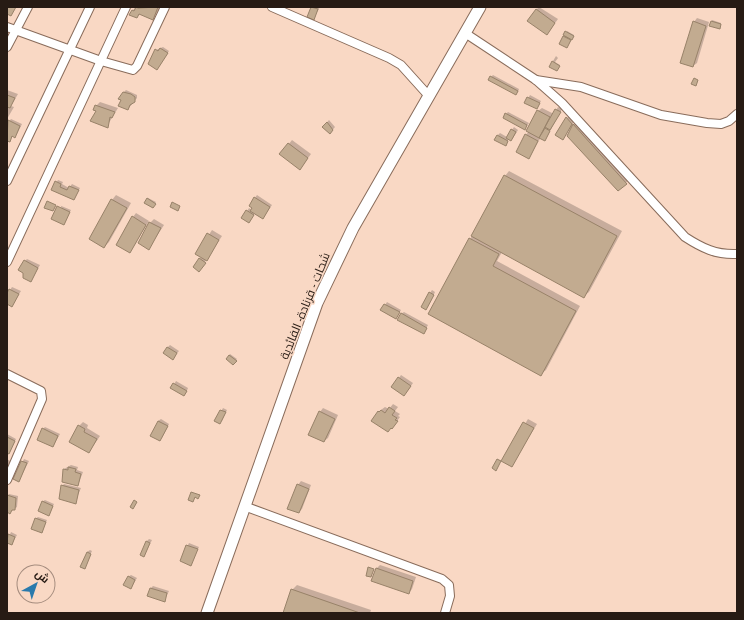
<svg xmlns="http://www.w3.org/2000/svg" width="744" height="620" font-family="Jost,Cairo,sans-serif">
  <style>
    .shadow { fill: #0003 }
    .building { fill: #c2ab90; stroke: #988269 }
    .lines { fill: none; stroke-linecap: round; stroke-linejoin: round }
    .minor-casing { stroke: #896c5b; stroke-width: 10 }
    .major-casing { stroke: #896c5b; stroke-width: 13 }
    .minor { stroke: #fff; stroke-width: 8 }
    .major { stroke: #fff; stroke-width: 11 }
    .labels { text-anchor: middle; stroke-width: 3; stroke-linejoin: round; paint-order: stroke }
    .street-label { font-size: 12px; fill: #271b14; stroke: #f9d8c4 }
  </style>
  <rect width="100%" height="100%" fill="#f9d8c4"/>
  <g class="shadow">
    <path d="M136 7H160L153 19 141 13 137 17 133 10Z"/>
    <path d="M312 7H320L314 18 308 16Z"/>
    <path d="M539 7 558 19 550 30 536 10Z"/>
    <path d="M697 18 709 22 697 63 693 66 694 22Z"/>
    <path d="M712 20 721 23 720 27 712 21Z"/>
    <path d="M567 31 574 35 569 44 564 37Z"/>
    <path d="M163 47 169 51 159 66 156 50Z"/>
    <path d="M556 56 558 58 555 62 560 65 557 69 550 66Z"/>
    <path d="M493 75 519 89 518 92 515 94 491 77Z"/>
    <path d="M7 90 18 94 11 106 14 107 7 119V109L9 107 7 106Z"/>
    <path d="M126 90 137 95V98L128 109 123 93Z"/>
    <path d="M530 95 541 101 537 108 526 102Z"/>
    <path d="M100 102 118 108 107 126 97 110 96 106Z"/>
    <path d="M558 107 562 109 547 137 545 139 541 137 529 158 526 135 529 131 538 111 542 108 554 114Z"/>
    <path d="M508 112 529 123 527 126 524 128 506 114Z"/>
    <path d="M569 115 574 121 572 126 565 136 557 134Z"/>
    <path d="M11 119 22 124 17 134 13 136 9 141 7 140V124Z"/>
    <path d="M329 120 335 127 330 133 323 127Z"/>
    <path d="M578 120 631 178 618 190 572 126Z"/>
    <path d="M514 127 518 130 513 138 511 140 509 139 505 145 498 135 500 133 507 137Z"/>
    <path d="M292 140 311 154 303 165 281 154Z"/>
    <path d="M509 171 622 231 589 292 584 296 502 252 497 261 580 306 546 370 541 374 429 314 505 176Z"/>
    <path d="M58 180 63 182 62 184 69 188 72 184 80 188 74 199 52 190Z"/>
    <path d="M116 195 131 203 109 242 104 247 112 200Z"/>
    <path d="M257 195 272 205 263 218 255 213 249 222 243 218 249 208 252 210 253 207 250 205Z"/>
    <path d="M148 198 156 202 153 206 145 203Z"/>
    <path d="M59 205 71 210 64 223 61 206Z"/>
    <path d="M136 213 149 221 130 252 133 217Z"/>
    <path d="M154 219 164 225 149 248 150 223Z"/>
    <path d="M212 230 222 236 201 268 194 266 202 256 197 253Z"/>
    <path d="M27 259 40 265 31 281 24 272 25 261Z"/>
    <path d="M12 287 21 291 12 306 7 303V295Z"/>
    <path d="M432 290 435 292 428 307 430 293Z"/>
    <path d="M387 302 401 310 398 315 382 310Z"/>
    <path d="M404 312 428 325 424 332 401 314Z"/>
    <path d="M170 345 179 351 173 358 167 348Z"/>
    <path d="M230 354 237 359 233 363 227 359Z"/>
    <path d="M401 375 413 383 406 393 393 387Z"/>
    <path d="M176 381 188 388 186 393 172 388Z"/>
    <path d="M393 404 398 407 395 411 400 414 398 416 400 417 392 428 378 412 385 407 389 409Z"/>
    <path d="M223 408 227 410 222 421H216Z"/>
    <path d="M323 408 338 415 328 438 324 441 320 412Z"/>
    <path d="M161 419 169 424 162 438 158 421Z"/>
    <path d="M528 419 537 424 512 465 503 460Z"/>
    <path d="M83 422 88 425 87 428 100 436 89 452 79 426Z"/>
    <path d="M45 427 60 434 53 446 43 429Z"/>
    <path d="M7 434 16 439 9 453 7 452Z"/>
    <path d="M7 459 10 461 7 468Z"/>
    <path d="M24 459 29 461 19 481 14 479Z"/>
    <path d="M71 465 78 467 77 470 83 472 78 485 63 481 64 469Z"/>
    <path d="M301 481 311 485 302 509 299 512 298 485Z"/>
    <path d="M64 484 81 488 75 502 62 486Z"/>
    <path d="M9 494 18 496 17 507 10 512 7 511V496Z"/>
    <path d="M45 500 54 504 49 515 42 502Z"/>
    <path d="M38 517 47 520 42 532 35 519Z"/>
    <path d="M11 532 17 535 12 544 7 542Z"/>
    <path d="M149 539 152 540 144 556 147 541Z"/>
    <path d="M189 543 199 547 191 564 181 560Z"/>
    <path d="M90 550 92 551 84 568 87 552Z"/>
    <path d="M380 565 416 577 412 589 409 593 376 569Z"/>
    <path d="M131 575 137 578 131 588 128 577Z"/>
    <path d="M297 585 371 610 370 613H284L292 590Z"/>
    <path d="M153 586 169 591 164 601 151 588Z"/>
  </g>
  <g class="building">
    <path d="M7 7H16L11 16 7 14Z"/>
    <path d="M136 7 138 8 158 7 153 20 139 14 137 18 129 15 132 10 134 11Z"/>
    <path d="M311 7 318 9 314 20 307 17Z"/>
    <path d="M536 9 555 23 547 35 527 21Z"/>
    <path d="M693 21 706 26 693 67 680 63Z"/>
    <path d="M711 21 721 24 720 29 709 26Z"/>
    <path d="M565 31 574 36 572 40 563 35Z"/>
    <path d="M563 36 571 40 567 48 559 44Z"/>
    <path d="M160 48 168 53 157 70 148 64 155 49 158 51Z"/>
    <path d="M552 61 560 66 557 71 549 67Z"/>
    <path d="M490 76 518 91 516 95 488 80Z"/>
    <path d="M694 78 698 80 696 86 691 84Z"/>
    <path d="M123 92 131 94 135 97V102L130 105 128 110 118 106 121 100 118 99Z"/>
    <path d="M7 95 15 98 10 108 7 107Z"/>
    <path d="M527 97 540 103 537 109 524 103Z"/>
    <path d="M95 105 115 112 112 118 110 117 108 128 90 121 96 111 93 110Z"/>
    <path d="M555 109 561 112 550 130 545 127Z"/>
    <path d="M537 110 550 117 539 138 526 131Z"/>
    <path d="M505 113 527 125 525 130 503 118Z"/>
    <path d="M566 117 572 124 563 140 555 135Z"/>
    <path d="M8 120 20 126 15 138 12 136 10 142 7 141Z"/>
    <path d="M327 122 333 130 330 134 322 127Z"/>
    <path d="M573 124 627 184 618 191 567 136Z"/>
    <path d="M545 128 550 131 545 141 539 138Z"/>
    <path d="M511 129 516 132 511 141 506 138Z"/>
    <path d="M525 134 538 141 529 159 516 152Z"/>
    <path d="M497 135 508 141 506 146 494 140Z"/>
    <path d="M288 143 308 158 300 170 279 154Z"/>
    <path d="M504 175 617 236 584 298 471 236Z"/>
    <path d="M55 181 61 184 60 187 67 190 69 186 79 190 74 200 51 190Z"/>
    <path d="M254 197 270 207 263 219 250 211 252 208 249 206Z"/>
    <path d="M147 198 156 204 153 208 144 203Z"/>
    <path d="M111 199 127 208 104 248 89 239Z"/>
    <path d="M47 201 56 205 53 211 44 208Z"/>
    <path d="M172 202 180 206 178 211 170 207Z"/>
    <path d="M57 206 70 212 64 225 51 219Z"/>
    <path d="M246 210 254 215 249 223 241 218Z"/>
    <path d="M132 216 146 225 130 253 116 245Z"/>
    <path d="M149 222 161 228 149 250 138 243Z"/>
    <path d="M207 233 219 240 207 261 195 254Z"/>
    <path d="M469 238 499 254 493 266 576 311 541 376 428 314Z"/>
    <path d="M199 258 206 263 199 272 193 267Z"/>
    <path d="M24 260 38 268 31 282 23 278V273L18 270Z"/>
    <path d="M9 289 19 294 12 307 7 304V293Z"/>
    <path d="M429 292 434 295 426 310 421 307Z"/>
    <path d="M384 304 400 312 396 319 380 310Z"/>
    <path d="M401 313 427 328 424 334 397 320Z"/>
    <path d="M167 347 177 353 173 360 163 353Z"/>
    <path d="M229 355 237 361 233 365 226 359Z"/>
    <path d="M398 377 411 386 404 396 391 387Z"/>
    <path d="M173 383 187 391 184 396 170 388Z"/>
    <path d="M389 407 395 411 392 415 397 418 395 420 398 421 392 429 391 428 388 432 371 421 378 411 379 412 381 410 385 413Z"/>
    <path d="M220 410 226 412 220 424 214 421Z"/>
    <path d="M319 411 335 419 324 442 308 435Z"/>
    <path d="M158 421 168 426 160 441 150 436Z"/>
    <path d="M523 422 534 428 512 467 501 461Z"/>
    <path d="M78 425 85 429 84 432 97 439 89 453 69 442Z"/>
    <path d="M42 428 58 436 53 447 37 440Z"/>
    <path d="M7 437 15 441 9 454 7 453Z"/>
    <path d="M497 459 501 461 496 471 492 468Z"/>
    <path d="M21 461 27 463 19 482 13 479Z"/>
    <path d="M68 467 76 469 75 472 81 474 78 486 62 482 63 469 68 470Z"/>
    <path d="M297 484 309 489 299 513 287 509Z"/>
    <path d="M61 485 79 490 76 504 59 499Z"/>
    <path d="M191 492 200 495 198 499 195 497 193 502 188 500Z"/>
    <path d="M7 495 16 498 15 510H12L10 514 7 512Z"/>
    <path d="M134 500 137 502 133 509 130 507Z"/>
    <path d="M42 501 53 506 49 516 38 511Z"/>
    <path d="M35 518 46 522 42 533 31 529Z"/>
    <path d="M8 534 15 537 12 545 7 543Z"/>
    <path d="M146 541 150 543 144 557 140 555Z"/>
    <path d="M186 545 198 549 191 566 180 561Z"/>
    <path d="M87 552 91 554 85 569 80 567Z"/>
    <path d="M368 567 374 569 371 577 366 576Z"/>
    <path d="M376 568 413 581 409 594 371 581Z"/>
    <path d="M128 576 135 580 131 589 123 585Z"/>
    <path d="M150 588 167 593 165 602 147 596Z"/>
    <path d="M291 589 360 613H283Z"/>
  </g>
  <g class="lines">
    <defs>
      <g id="minor">
        <path d="M272 7 389 58 401 65 428 95"/>
        <path d="M7 27 101 61 133 70 137 66 165 7"/>
        <path d="M465 33 536 80 562 103 685 237C702 248 716 255 737 254"/>
        <path d="M7 47 28 7"/>
        <path d="M536 80 581 87 661 115 707 123 721 124 729 121 737 114"/>
        <path d="M7 181 90 7"/>
        <path d="M7 262 126 7"/>
        <path d="M7 374 41 391 42 399 7 480"/>
        <path d="M244 506 442 579 449 585 450 596 445 613"/>
      </g>
      <path id="major" d="M207 613 317 303 353 228 480 7"/>
    </defs>
    <use href="#minor" class="minor-casing"/>
    <use href="#major" class="major-casing"/>
    <use href="#minor" class="minor"/>
    <use href="#major" class="major"/>
  </g>
  <g class="labels">
    <g class="street-label">
      <text transform="translate(305 306) rotate(-68)" y="4">شحات - قرنادة- الفائدية</text>
    </g>
  </g>
  <rect width="744" height="620" fill="none" stroke="#271b14" stroke-width="16"/>
  <g transform="translate(36 584) rotate(40)"><circle r="19" fill="#f9d8c4" stroke="#a58c7e"/>
  <path d="M0-3L7 15L0 10L-7 15Z" fill="#2a7aac"/>
  <text y="-6" font-size="11" font-weight="bold" text-anchor="middle" fill="#271b14">ش</text>
  </g>
</svg>
